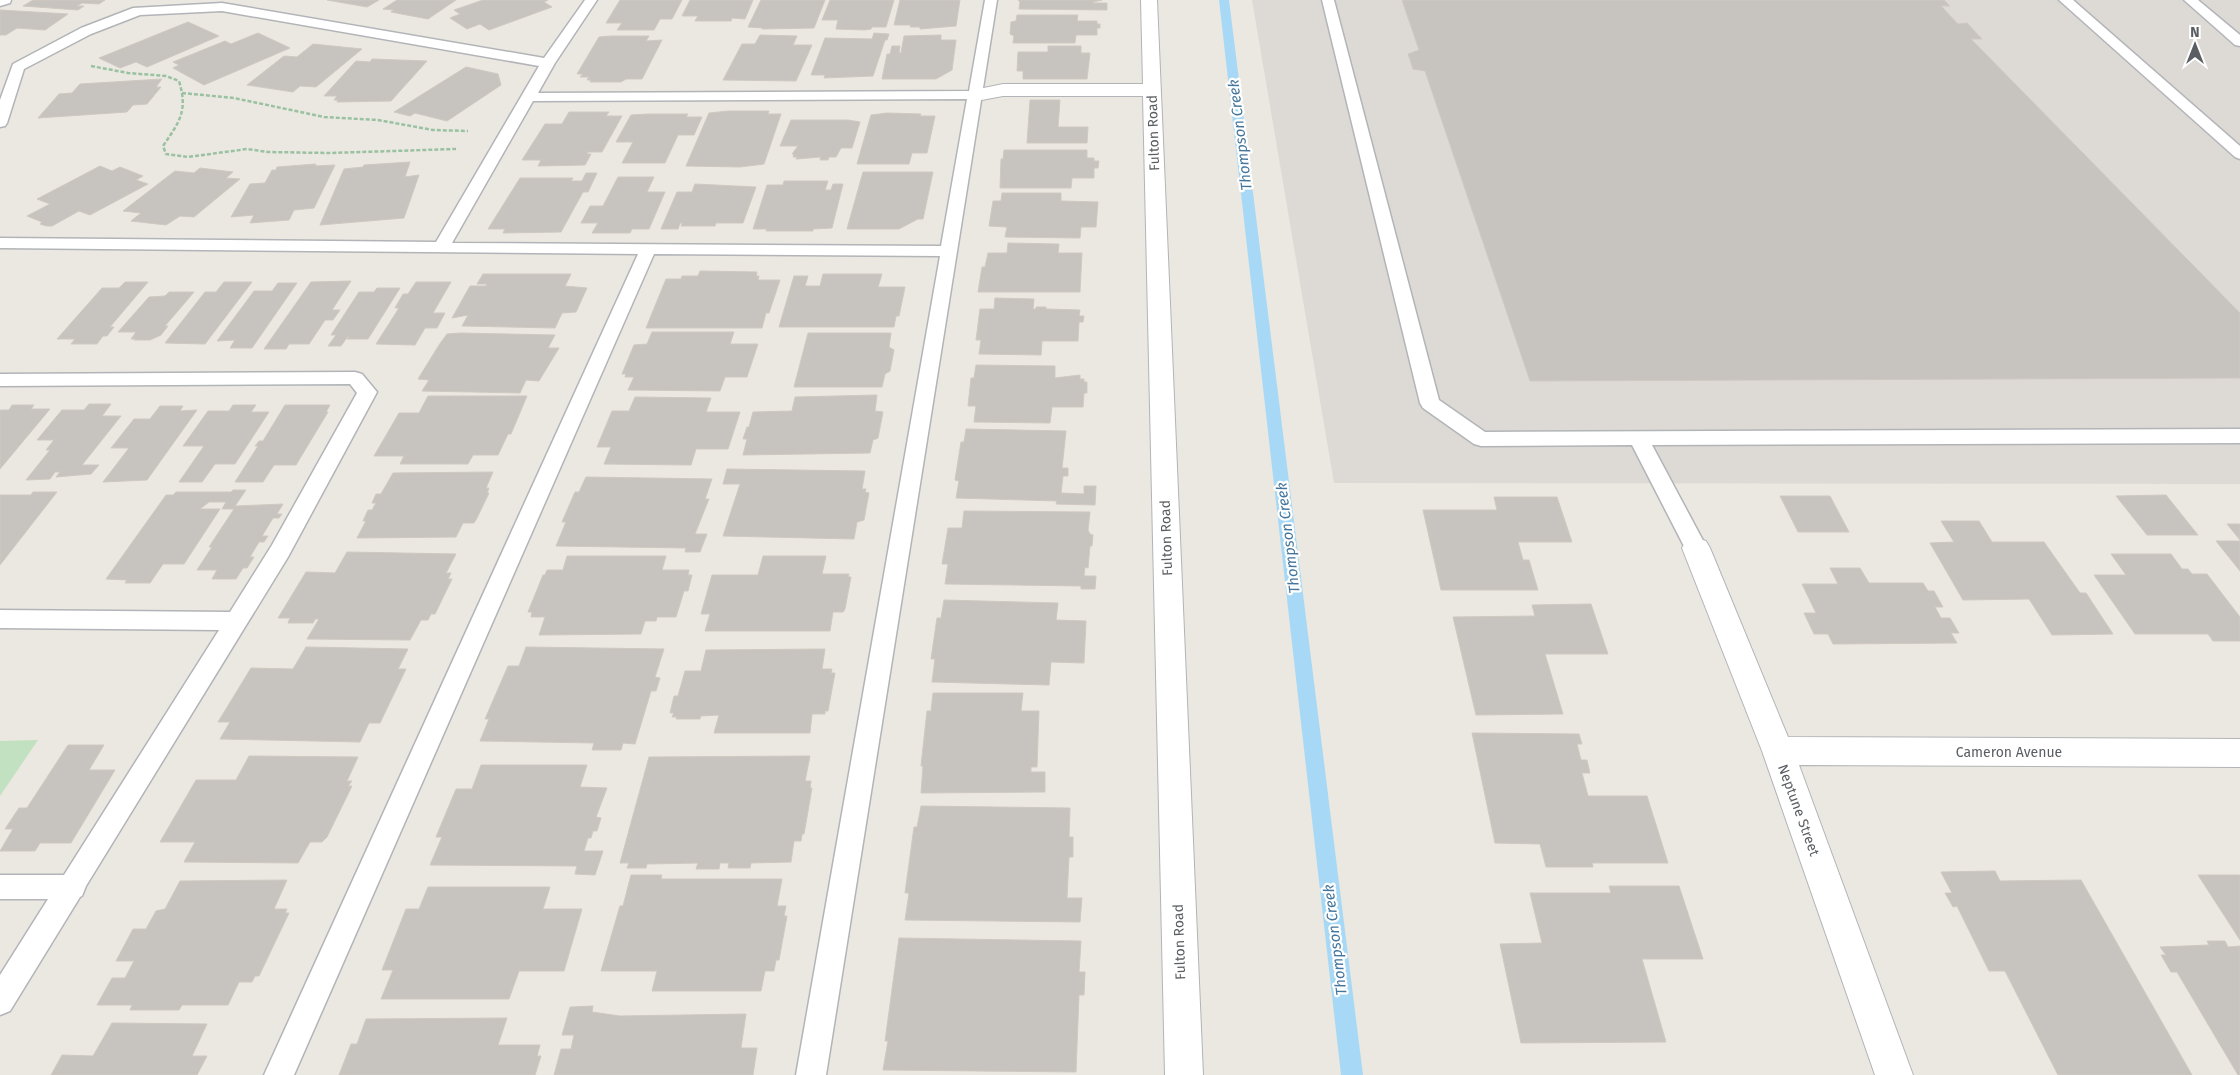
<svg xmlns="http://www.w3.org/2000/svg" width="2240" height="1075" font-family="'Fira Sans',sans-serif">
  <style>
    .industrial { fill: #dddad6 }
    .green { fill: #c2e1c0 }
    .lines { fill: none; stroke-linecap: round; stroke-linejoin: round }
    .stream { fill: #a7d9f6; fill-rule: evenodd }
    .building { fill: #c7c3be; stroke: #cfc9c0 }
    .service-casing { stroke: #b2b4b8; stroke-width: 3 }
    .minor-casing { stroke: #b2b4b8; stroke-width: 2 }
    .path { stroke: #9ac1a2; stroke-width: 2.5; stroke-dasharray: 4 2; stroke-linecap: butt }
    .service { fill: #fff; fill-rule: evenodd }
    .minor { fill: #fff; fill-rule: evenodd }
    .labels { text-anchor: middle; stroke-width: 4.5; stroke-linejoin: round; paint-order: stroke }
    .street-label { font-size: 14px; fill: #5a5d61; stroke: #fff }
    .water-label { font-size: 15px; font-style: italic; fill: #44769d; stroke: #fff }
  </style>
  <rect width="100%" height="100%" fill="#ebe8e1"/>
  <path class="industrial" d="M1252 0H2240V484L1334 483Z"/>
  <path class="green" d="M38 740 0 796V741Z"/>
  <g class="lines">
    <path class="stream" d="M1219 0H1229L1363 1075H1341Z"/>
  </g>
  <g class="building">
    <path d="M33 0H105L99 4 82 3 77 6H84L78 10 23 6Z"/>
    <path d="M327 0H379L367 7Z"/>
    <path d="M397 0H456L428 19 391 12 394 10 383 9Z"/>
    <path d="M483 0H548L544 2 552 7 489 30 480 24 467 29 450 18 460 14 454 10Z"/>
    <path d="M620 0H682L672 19H660L654 30H617L622 23H606Z"/>
    <path d="M690 0H753L745 19 732 18 731 21H695L698 16H682Z"/>
    <path d="M761 0H825L814 28 762 29 763 28 748 27Z"/>
    <path d="M830 0H894L886 27H872L871 29 865 30 836 29 838 20H822Z"/>
    <path d="M900 0H960L956 26 920 29V27H910L911 25H894Z"/>
    <path d="M1018 0H1102L1093 2V3H1107V10L1019 9 1020 2Z"/>
    <path d="M1402 0H1944L1950 6H1941L1958 24 1967 23 1982 39H1971L2240 313V378L1530 381 1425 71 1413 69 1408 54 1419 50Z"/>
    <path d="M0 10 68 14 45 30 17 28 6 35H0Z"/>
    <path d="M1017 15H1078L1077 21H1097V24H1100V28H1097V35H1076L1075 43H1013L1014 36 1010 34 1011 22 1016 21Z"/>
    <path d="M188 22 219 36 147 67 136 62 120 68 99 58Z"/>
    <path d="M258 33 290 48 204 85 173 68 179 65 173 62 225 41 231 44Z"/>
    <path d="M874 33 889 34 887 40H885L873 76 824 78 825 75H811L825 38 872 39Z"/>
    <path d="M760 35 797 36 793 45H812L796 81 723 80 742 44H755Z"/>
    <path d="M941 35V40H956L952 70 936 79H882L887 54H890L892 46H900L899 53H901L904 36Z"/>
    <path d="M611 36H649L646 41 662 40 642 79H626L621 82H590L591 80H587L589 77H580L583 74H577L599 37Z"/>
    <path d="M313 44 362 49 316 87 300 86 293 92 247 85 284 56 297 57Z"/>
    <path d="M1048 46H1081V53H1090L1087 79H1023V71H1017L1018 52H1048Z"/>
    <path d="M372 59 427 61 391 101 337 102 338 100H334L337 96H324L356 61 370 62Z"/>
    <path d="M466 67 498 74 501 85 447 121 415 113 410 116 394 112Z"/>
    <path d="M162 79 156 87H161L147 104 133 105 127 112 38 118 59 94 72 93 80 84Z"/>
    <path d="M1030 100H1060L1058 127H1088L1087 143H1027Z"/>
    <path d="M728 111H769L768 114H781L764 164 740 167 686 166 709 113Z"/>
    <path d="M569 112H609L606 116H622L602 152H588L587 154H591L585 165 538 166 541 160H522L545 124H562Z"/>
    <path d="M887 113 921 114 920 116H935L927 153H912L909 164H857L871 115Z"/>
    <path d="M648 114H688L686 117H702L694 135H678L665 163H622L633 142H616L631 115Z"/>
    <path d="M791 120H848L860 122 852 148H841L836 157H829L828 160H820L821 157 796 159 797 157H793L794 154H792L798 146H780Z"/>
    <path d="M1004 150H1087V158H1094V161H1099L1098 168H1094V178H1072L1071 188H1000L1001 159H1003Z"/>
    <path d="M410 162 405 177 419 175 404 218 320 225 344 169 363 167 364 165Z"/>
    <path d="M316 164 315 166 335 165 314 208 294 210 289 220 250 223 254 215 231 217 250 184 265 183 272 170H276L277 167Z"/>
    <path d="M100 166 112 171 120 167 143 176 136 180 148 184 90 215 79 211 52 226H46L40 224 42 222 27 216 50 204 37 199Z"/>
    <path d="M200 168 233 172 226 178 240 179 194 217 180 216 166 225 131 221 141 213 123 211 175 171 194 173Z"/>
    <path d="M863 172H933L923 219H918L899 229H847Z"/>
    <path d="M586 173H597L588 192H583L561 232 503 233 505 229H488L520 178H573L571 181H582Z"/>
    <path d="M618 177H654L647 192H665L649 229H632L630 233H592L598 223H581L590 206H603Z"/>
    <path d="M784 181H828L825 190H831L833 184H843L832 228 813 229V231H766L767 229H753L767 185H783Z"/>
    <path d="M695 184 756 187 743 223H716L715 226H681L682 223H680L678 229H661L677 192H692Z"/>
    <path d="M1002 193H1061V201L1098 202 1096 227H1081L1080 238 1005 237 1007 227 989 226 993 201H1001Z"/>
    <path d="M1008 243 1059 244 1058 253H1082L1080 292H978L982 267H985L988 253H1007Z"/>
    <path d="M700 271 757 272 756 276H759L758 280H780L769 313H766L762 328H646L666 279H681L682 276H698Z"/>
    <path d="M483 274H571L565 286 587 288 576 312 562 313 555 328 462 326 468 315 452 318 470 286H486L487 284H477Z"/>
    <path d="M823 274H882L878 287H905L899 316H896L894 327H779L794 276H808L805 286H820Z"/>
    <path d="M351 281 332 310H340L333 320H325L309 344H289L286 349H264L311 282Z"/>
    <path d="M125 282H148L110 327H114L107 336H103L97 344H71L75 339H57L102 288H119Z"/>
    <path d="M224 282H252L205 344 165 343 205 292H216Z"/>
    <path d="M416 282H451L433 313H445L437 328H425L415 345 376 344 399 308H395L403 294H408Z"/>
    <path d="M278 283H297L252 348H230L235 340 217 341 254 291H272Z"/>
    <path d="M377 288H400L368 339H347L349 336H348L341 346H328L336 335H331L359 292H374Z"/>
    <path d="M169 292H194L165 326H168L161 335 150 340H134L136 339H131L136 332H118L149 297 165 296Z"/>
    <path d="M995 298 1034 299 1033 309H1036V307H1046V309L1080 310 1079 316H1084L1083 322H1079L1078 341H1042L1041 355 979 354 981 340H976L980 309H994Z"/>
    <path d="M652 332H734L730 344H758L747 377H725L720 391 628 390 634 377H625L626 374H622L634 345 647 344Z"/>
    <path d="M460 333 555 335 548 348H559L539 381 526 380 520 393 422 391 429 380 418 379 439 345 447 334Z"/>
    <path d="M808 333H891L889 347 894 350 890 371 885 374 882 387H794Z"/>
    <path d="M976 365 1055 366V378L1080 375V379H1084V382H1087V393H1084L1083 407H1052L1050 423 974 422 976 406H968L971 378H974Z"/>
    <path d="M877 395 875 411 883 412 878 438 873 440 870 453 743 455 747 439H743L747 427H749L753 412 792 411 795 397Z"/>
    <path d="M428 396H527L511 434H508L498 455H473L468 464H400L404 456H374L399 413H419Z"/>
    <path d="M635 397 711 398 706 412H740L728 449H696L691 465 604 464 611 447H597L612 411H629Z"/>
    <path d="M89 404H111L102 416H121L82 465H99L91 474 56 477 60 472H55L50 479 26 480 50 450H46L54 440H37L62 410H84Z"/>
    <path d="M12 405H34L31 409H50L0 469V410H9Z"/>
    <path d="M233 405H256L251 412H269L235 464H215L202 482H179L204 446H183L208 411H229Z"/>
    <path d="M285 405H330L326 412H328L296 465H274L263 482H235L258 446H255L259 441H263Z"/>
    <path d="M160 406H183L180 411 197 410 147 480 103 482 129 448H111L134 419H150Z"/>
    <path d="M966 429 1066 431 1062 468H1068V476H1063L1061 493 1084 494V486H1096L1095 505 1056 504 1057 501 956 498 959 481 955 480 961 442H964Z"/>
    <path d="M727 469 865 471 862 489H866L865 492 869 493 864 520 857 522 854 539 723 536 740 484H723Z"/>
    <path d="M493 472 486 488H489L487 493H489L477 518 474 523H463L456 537 357 538 366 521H363L368 510H372L376 503H372L376 494H381L393 473Z"/>
    <path d="M586 477 712 479 705 499H709L695 534H707L700 552H685L686 548 556 546 566 522H562L575 492H579Z"/>
    <path d="M233 490H246L235 506 283 504 277 514H282L279 518H273L262 536H268L264 542H259L250 557H254L247 568H243L236 579H212L217 570H197L212 547H209L234 509H222L226 502H209L200 509H220L184 564H163L150 583H125L127 580 106 579 166 495H173L176 492H231Z"/>
    <path d="M33 492H57L0 565V495H31Z"/>
    <path d="M2166 495 2198 535H2147L2116 496Z"/>
    <path d="M1780 496H1830L1849 532H1798Z"/>
    <path d="M1494 497H1557L1572 542H1518L1523 560H1529L1538 590H1441L1423 510H1497Z"/>
    <path d="M964 511 1090 512 1088 530 1090 534 1093 535 1092 546H1090L1088 568 1085 567 1084 576H1096L1095 589H1081V586L945 584 948 564H942L948 528H962Z"/>
    <path d="M1941 521H1979L1992 542H2044L2080 593H2086L2113 634 2052 635 2029 599 1963 600 1930 543 1954 542Z"/>
    <path d="M2227 524H2240V540Z"/>
    <path d="M2216 541H2240V571Z"/>
    <path d="M347 552 456 554 446 573H451L448 579H452L435 614H431L428 620H421L410 640 307 639 319 619H315L313 623H288L290 618H278L306 572 335 573Z"/>
    <path d="M2111 554H2171L2182 569H2188L2192 574H2207L2240 617V641H2213L2208 634H2135L2094 575H2126Z"/>
    <path d="M567 556H666L662 570H689L688 575H692L688 591H684L676 617H657L656 621H645L641 634 539 635 545 617H531L532 612H528L543 575H545L547 570H563Z"/>
    <path d="M763 556H826L822 574H849L848 577H851L845 609 843 612H833L830 631H705L710 614H701L712 575H758Z"/>
    <path d="M1830 568H1860L1869 583H1923L1928 591H1934L1943 607H1935L1941 618H1950L1959 633H1951L1957 643 1833 644 1828 634H1814L1804 613H1816L1802 584H1838Z"/>
    <path d="M944 600 1058 603 1056 620 1086 621 1084 663 1051 662 1049 685 932 682 935 659H931L937 618H941Z"/>
    <path d="M1591 604 1608 654H1545L1563 714 1476 715 1453 617 1535 616 1532 605Z"/>
    <path d="M306 647 408 649 398 669H406L380 723H369L360 742 220 739 230 722H218L251 668 293 669Z"/>
    <path d="M526 647 664 649 655 677 660 678 656 691H651L635 744 623 743 621 750H592L594 743 480 741 489 719H485L508 666H519Z"/>
    <path d="M825 649 822 669H832L831 673H835L828 711H825V714H812L810 733H714L719 715 701 716 700 719H676L677 717H672L674 713H670L674 696H678L685 671H701L706 650Z"/>
    <path d="M933 693H1023L1021 711H1039L1037 767H1031V772H1045V792L921 793 923 766H921L927 711H931Z"/>
    <path d="M1472 733 1579 734 1582 744H1577L1581 760H1587L1590 773H1582L1588 796H1647L1668 863H1592L1593 867H1546L1540 844 1495 843Z"/>
    <path d="M68 745H104L89 770H115L71 843H40L35 851H0L13 829H5L19 808H27Z"/>
    <path d="M249 756 358 757 347 781H352L348 786H352L327 837 322 842H310L298 863 184 862 195 842H160L196 780H236Z"/>
    <path d="M810 756 805 781H811L810 788H812L804 834H802L801 841H794L791 862 751 863 750 868H728L729 863H720L719 869H696L698 863 647 864 646 868H627L629 863H620L649 757Z"/>
    <path d="M481 765H587L580 787 607 788 596 817 601 818 597 831H593L591 838H588L584 851H603L595 875 575 874 577 866 430 865 442 837H436L456 789H472Z"/>
    <path d="M921 806 1070 808 1069 837H1073V857H1069L1067 898H1082L1080 922 905 920 909 893H905L914 827H917Z"/>
    <path d="M1995 871 2000 881 2081 880 2192 1075H2058L2005 971H1989L1957 906 1953 907 1945 893H1952L1941 872Z"/>
    <path d="M631 875H662L661 879H782L777 906H786L784 916H787L779 960H776L774 971H765L761 991H652L657 971H601L620 906H623Z"/>
    <path d="M2198 875H2240V940Z"/>
    <path d="M287 880 274 909H287L285 913H289L259 976H255L252 982H239L228 1005H182L179 1010H130L132 1005H97L112 978H125L134 961H116L133 929H146L156 911 165 909 180 881Z"/>
    <path d="M1609 886H1679L1703 959H1642L1666 1042 1521 1043 1500 944 1542 943 1530 893H1611Z"/>
    <path d="M428 887H550L543 909H582L564 971H519L509 999H381L393 970H382L406 909H419Z"/>
    <path d="M899 938 1081 941 1079 972H1085L1084 995H1079L1076 1072 883 1070 888 1041H885Z"/>
    <path d="M2207 941H2225L2228 947 2240 946V1075H2238L2177 972H2171L2161 955H2166L2160 947 2209 945Z"/>
    <path d="M593 1006 592 1012 620 1016 746 1014 741 1048H757L753 1075H554L561 1049H571L574 1035H562L570 1007Z"/>
    <path d="M507 1018 498 1045H540L537 1056H541L535 1075H339L351 1044H357L366 1019Z"/>
    <path d="M112 1023 207 1024 192 1056H207L197 1075H51L62 1055 93 1056Z"/>
  </g>
  <g class="lines">
    <defs>
      <g id="service">
        <path d="M0 0H11L10 3 0 6Z"/>
        <path d="M585 0H597L555 63 538 93 969 91 985 0H997L826 1075H796L940 256 654 254 294 1075H264L638 254 0 248V238L436 242 539 66 222 11 140 15 91 34 24 69 7 123 5 126 0 127V100L13 64 81 28 133 8 222 3 544 58ZM967 99 941 246 452 243 533 101Z"/>
        <path d="M1322 0H1334L1439 400 1485 432 2240 429V443L1652 445 1707 548 1704 554 1696 556 1688 554 1632 445 1481 446 1474 444 1423 408 1420 403Z"/>
        <path d="M2059 0H2073L2240 146V159L2235 157Z"/>
        <path d="M2184 0H2198L2240 35V46L2235 45Z"/>
        <path d="M355 372 362 374 377 392 288 557 86 886 82 896 80 897 10 1011 0 1015V975L48 899H0V875H64L219 630 0 628V610L230 612 272 545 357 393 350 384 0 386V374Z"/>
      </g>
      <g id="minor">
        <path d="M1141 0H1157L1203 1075H1165L1143 96H1003L976 101 969 99 967 95 969 91 1003 84H1143Z"/>
        <path d="M1696 538 1706 541 1710 548 1788 737 2240 739V767L1799 765 1913 1075H1875L1762 751 1682 548 1686 541Z"/>
      </g>
    </defs>
    <use href="#service" class="service-casing"/>
    <use href="#minor" class="minor-casing"/>
    <g class="path">
      <path d="M91 66 128 73 166 76 179 81C188 111 180 121 163 146L166 154 188 157 247 149 268 152 329 153 456 149"/>
      <path d="M182 93 234 98 324 117 378 120 433 130 468 131"/>
    </g>
    <use href="#service" class="service"/>
    <use href="#minor" class="minor"/>
  </g>
  <g class="labels">
    <g class="street-label">
      <text transform="translate(1153 133) rotate(-92)" y="5">Fulton Road</text>
      <text transform="translate(1166 538) rotate(-92)" y="5">Fulton Road</text>
      <text x="2009" y="757">Cameron Avenue</text>
      <text transform="translate(1799 810) rotate(70)" y="5">Neptune Street</text>
      <text transform="translate(1179 942) rotate(-92)" y="5">Fulton Road</text>
    </g>
    <g class="water-label">
      <text transform="translate(1240 135) rotate(-97)" y="5">Thompson Creek</text>
      <text transform="translate(1288 538) rotate(-97)" y="5">Thompson Creek</text>
      <text transform="translate(1335 940) rotate(-97)" y="5">Thompson Creek</text>
    </g>
  </g>
  <g transform="translate(2195 45)" stroke="#ffffff" stroke-width="4" paint-order="stroke">
  <path d="M0-4L9 19L0 12L-9 19Z" fill="#5a5d61"/>
  <text y="-8" font-size="14" font-weight="bold" text-anchor="middle" fill="#5a5d61">N</text>
  </g>
</svg>
